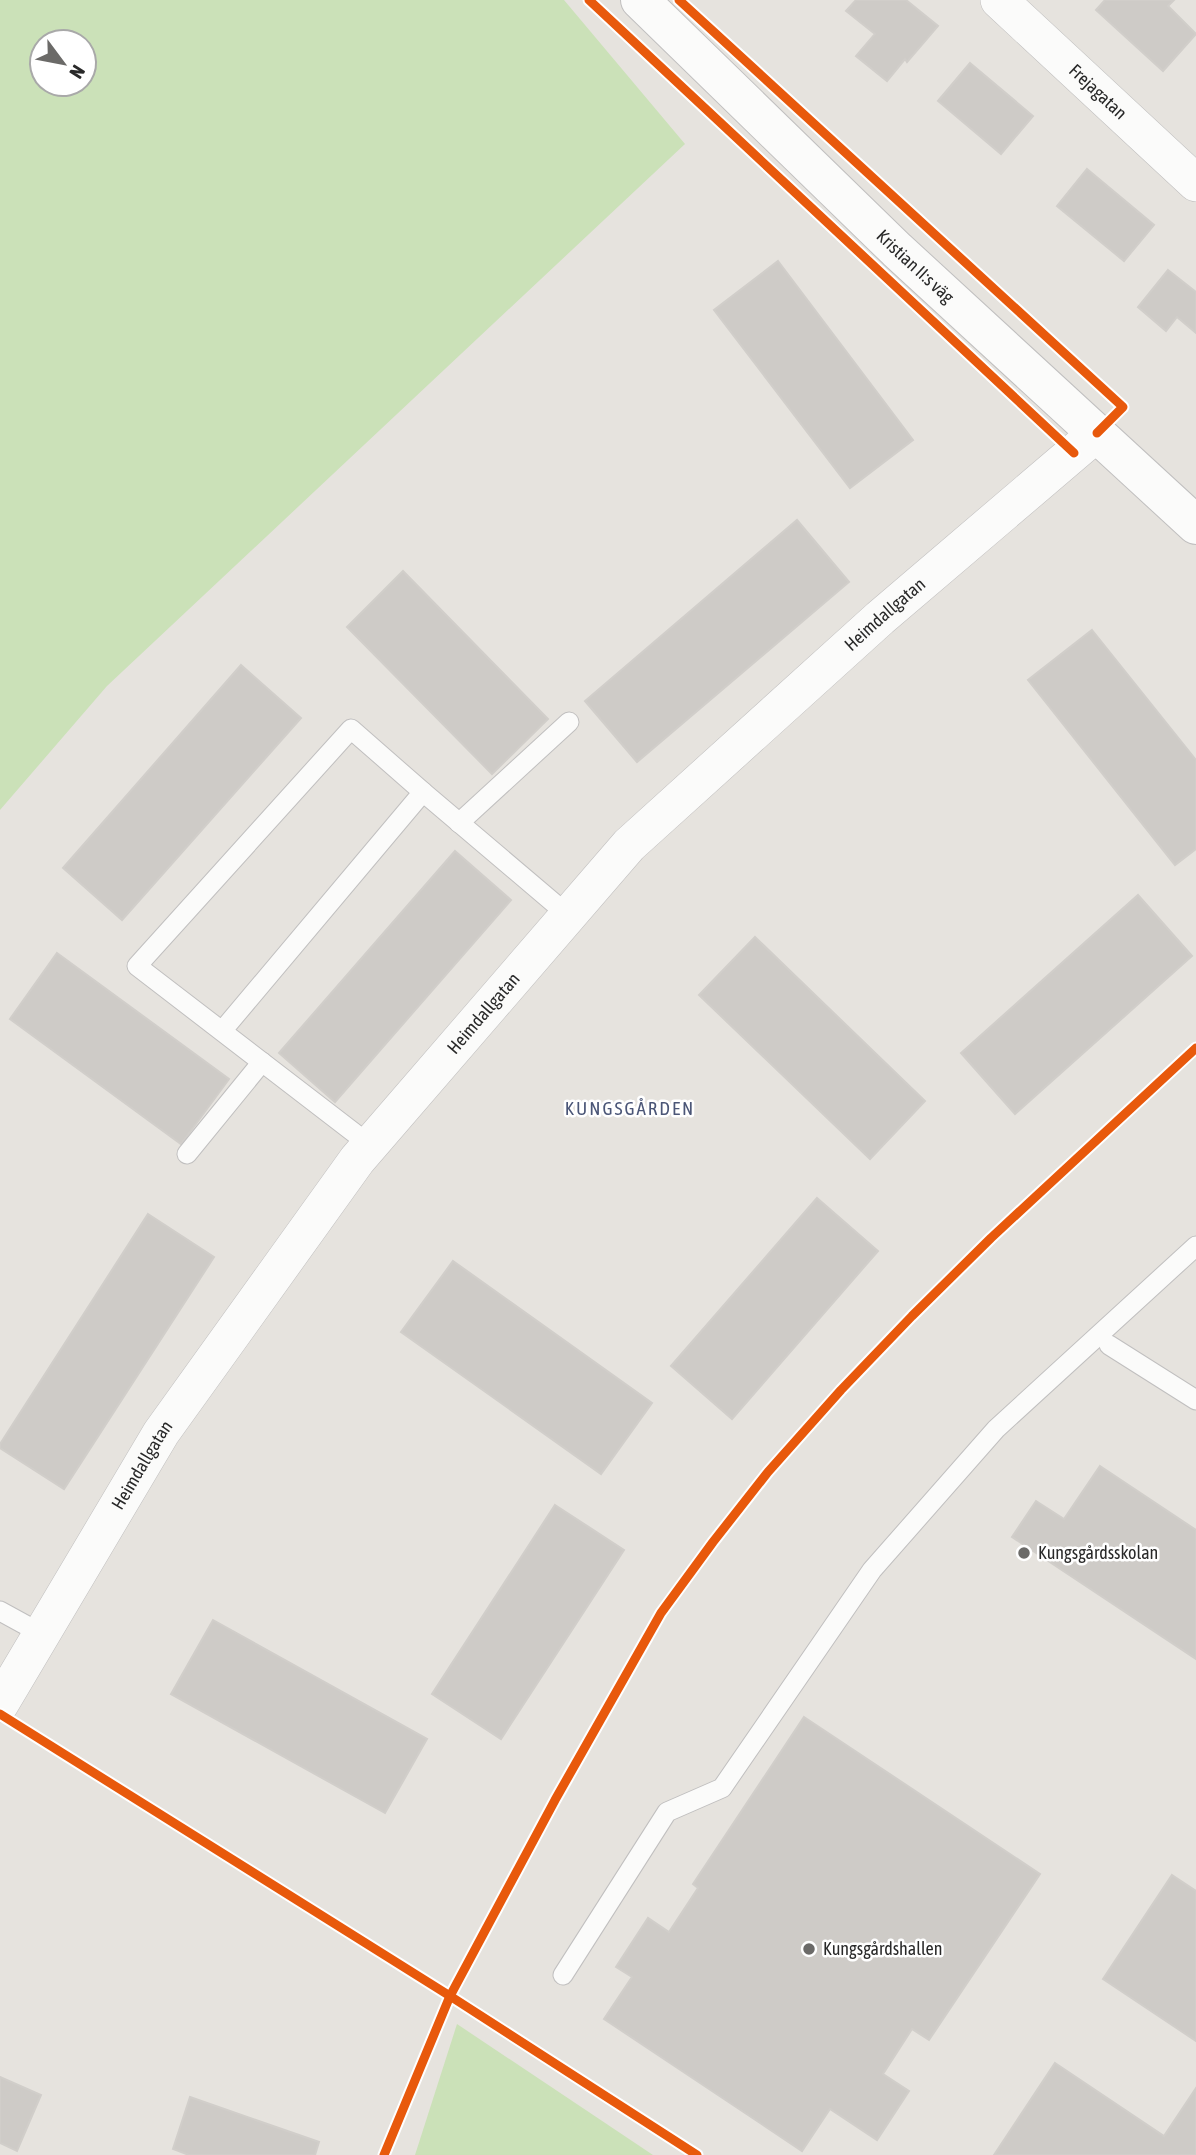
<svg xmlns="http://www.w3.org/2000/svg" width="1196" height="2155" font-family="'Asap Condensed',sans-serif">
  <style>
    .green { fill: #cbe1b8; fill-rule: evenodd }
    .building { fill: #cecbc7; stroke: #d1ceca; stroke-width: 2 }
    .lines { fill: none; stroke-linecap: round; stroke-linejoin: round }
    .service-casing { stroke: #c0bfbf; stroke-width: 21 }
    .minor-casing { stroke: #c0bfbf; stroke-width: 38 }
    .tertiary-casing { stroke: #c0bfbf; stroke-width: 40 }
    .service { stroke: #fbfbfa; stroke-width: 19 }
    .minor { stroke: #fbfbfa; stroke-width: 37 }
    .tertiary { stroke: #fbfbfa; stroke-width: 38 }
    .cycleway-casing { stroke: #fff; stroke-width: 13 }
    .cycleway { stroke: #e8590c; stroke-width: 9 }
    .poi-dot { fill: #6b6a68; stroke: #fff; stroke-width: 2.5 }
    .labels { text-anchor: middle; stroke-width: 5; stroke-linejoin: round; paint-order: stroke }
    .street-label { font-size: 18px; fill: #292929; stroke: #fff }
    .poi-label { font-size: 18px; fill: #292929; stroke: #fff; text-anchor: start }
    .neighbourhood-label { font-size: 19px; letter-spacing: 2px; fill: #4b5677; stroke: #fff }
  </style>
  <rect width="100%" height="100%" fill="#e6e3de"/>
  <g class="green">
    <path d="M0 0H564L685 144 107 686 0 810ZM84 42V84H42V42Z"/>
    <path d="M457 2024 653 2155H415Z"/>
  </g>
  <g class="building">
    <path d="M856 0H906L938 26 907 62 905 59 887 81 856 56 875 34 846 11Z"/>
    <path d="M1105 0H1174L1168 6 1196 34 1163 71 1096 10Z"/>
    <path d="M970 63 1033 116 1001 154 938 101Z"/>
    <path d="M1087 169 1154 225 1124 261 1057 206Z"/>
    <path d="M778 261 913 440 850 488 714 310Z"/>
    <path d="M1168 270 1196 292V333L1177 317 1166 331 1138 307Z"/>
    <path d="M797 520 849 582 637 762 585 701Z"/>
    <path d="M403 571 548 719 492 774 347 627Z"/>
    <path d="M1092 630 1196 760V849L1175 865 1028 680Z"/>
    <path d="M241 665 301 718 122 920 63 868Z"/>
    <path d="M455 851 511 900 335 1102 279 1053Z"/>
    <path d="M1138 895 1192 956 1015 1114 961 1053Z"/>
    <path d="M755 937 925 1101 870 1159 699 995Z"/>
    <path d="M57 953 229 1079 181 1144 10 1019Z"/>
    <path d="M817 1198 878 1251 732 1419 671 1366Z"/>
    <path d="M148 1214 214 1257 64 1489 0 1448V1444Z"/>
    <path d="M453 1261 652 1403 601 1474 401 1332Z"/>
    <path d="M1100 1466 1196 1530V1659L1012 1537 1036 1501 1064 1519Z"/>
    <path d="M555 1505 624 1550 501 1739 432 1694Z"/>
    <path d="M213 1620 427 1739 385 1813 171 1694Z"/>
    <path d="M804 1717 1040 1874 929 2040 912 2029 883 2074 909 2091 877 2140 830 2109 802 2151 604 2019 632 1977 616 1967 648 1918 669 1932 698 1888 693 1884Z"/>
    <path d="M1172 1875 1196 1891V2041L1103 1979Z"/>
    <path d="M1055 2063 1164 2136 1196 2088V2155H994Z"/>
    <path d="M0 2077 41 2095 17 2151 0 2143Z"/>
    <path d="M190 2097 319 2142 315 2155H189L173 2149Z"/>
  </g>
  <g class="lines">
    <defs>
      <g id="service">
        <path d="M423 792 568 915"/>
        <path d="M459 823 569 722"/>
        <path d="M222 1031 423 792 351 729 137 966 370 1145"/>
        <path d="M187 1154 262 1062"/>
        <path d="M1109 1345 1196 1400"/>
        <path d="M0 1611 42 1634"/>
        <path d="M563 1975 667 1812 722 1788 872 1570 996 1429 1196 1246"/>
      </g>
      <g id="minor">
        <path id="s1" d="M999 0 1196 183"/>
        <path id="s2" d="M0 1704 161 1433 357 1160 629 845 880 618 1097 433"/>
      </g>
      <g id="tertiary">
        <path id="s3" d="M640 0 897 250 1196 525"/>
      </g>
    </defs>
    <use href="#service" class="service-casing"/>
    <use href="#minor" class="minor-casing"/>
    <use href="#tertiary" class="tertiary-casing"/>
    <use href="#service" class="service"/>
    <use href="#minor" class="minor"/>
    <use href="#tertiary" class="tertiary"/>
    <defs>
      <g id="cycleway">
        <path d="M589 0 1074 453"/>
        <path d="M679 0 1123 407 1097 433"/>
        <path d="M0 1714 450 1996 697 2155"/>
        <path d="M384 2155 450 1996 555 1800 661 1613 713 1542 768 1472 841 1390 912 1316 991 1238 1196 1048"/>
      </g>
    </defs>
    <use href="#cycleway" class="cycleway-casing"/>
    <use href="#cycleway" class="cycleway"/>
  </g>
  <g class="poi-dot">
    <circle cx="1024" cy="1553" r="7"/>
    <circle cx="809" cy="1949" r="7"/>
  </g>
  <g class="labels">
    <g class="street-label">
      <text dy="6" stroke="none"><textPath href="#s1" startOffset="135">Frejagatan</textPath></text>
      <text dy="6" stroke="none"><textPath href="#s3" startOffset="383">Kristian II:s väg</textPath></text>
      <text dy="6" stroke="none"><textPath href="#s2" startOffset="1412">Heimdallgatan</textPath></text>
      <text dy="6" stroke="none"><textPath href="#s2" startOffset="845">Heimdallgatan</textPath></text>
      <text dy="6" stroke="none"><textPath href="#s2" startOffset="278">Heimdallgatan</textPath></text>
    </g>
    <g class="poi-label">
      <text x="1038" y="1559">Kungsgårdsskolan</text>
      <text x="823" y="1955">Kungsgårdshallen</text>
    </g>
    <g class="neighbourhood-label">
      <text x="630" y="1115">KUNGSGÅRDEN</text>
    </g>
  </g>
  <g transform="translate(63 63) rotate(122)"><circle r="33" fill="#ffffff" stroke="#a9a9a9" stroke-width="2"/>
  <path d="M0-5L12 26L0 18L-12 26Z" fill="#6b6a68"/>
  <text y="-10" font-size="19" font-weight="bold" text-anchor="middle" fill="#292929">N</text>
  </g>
</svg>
